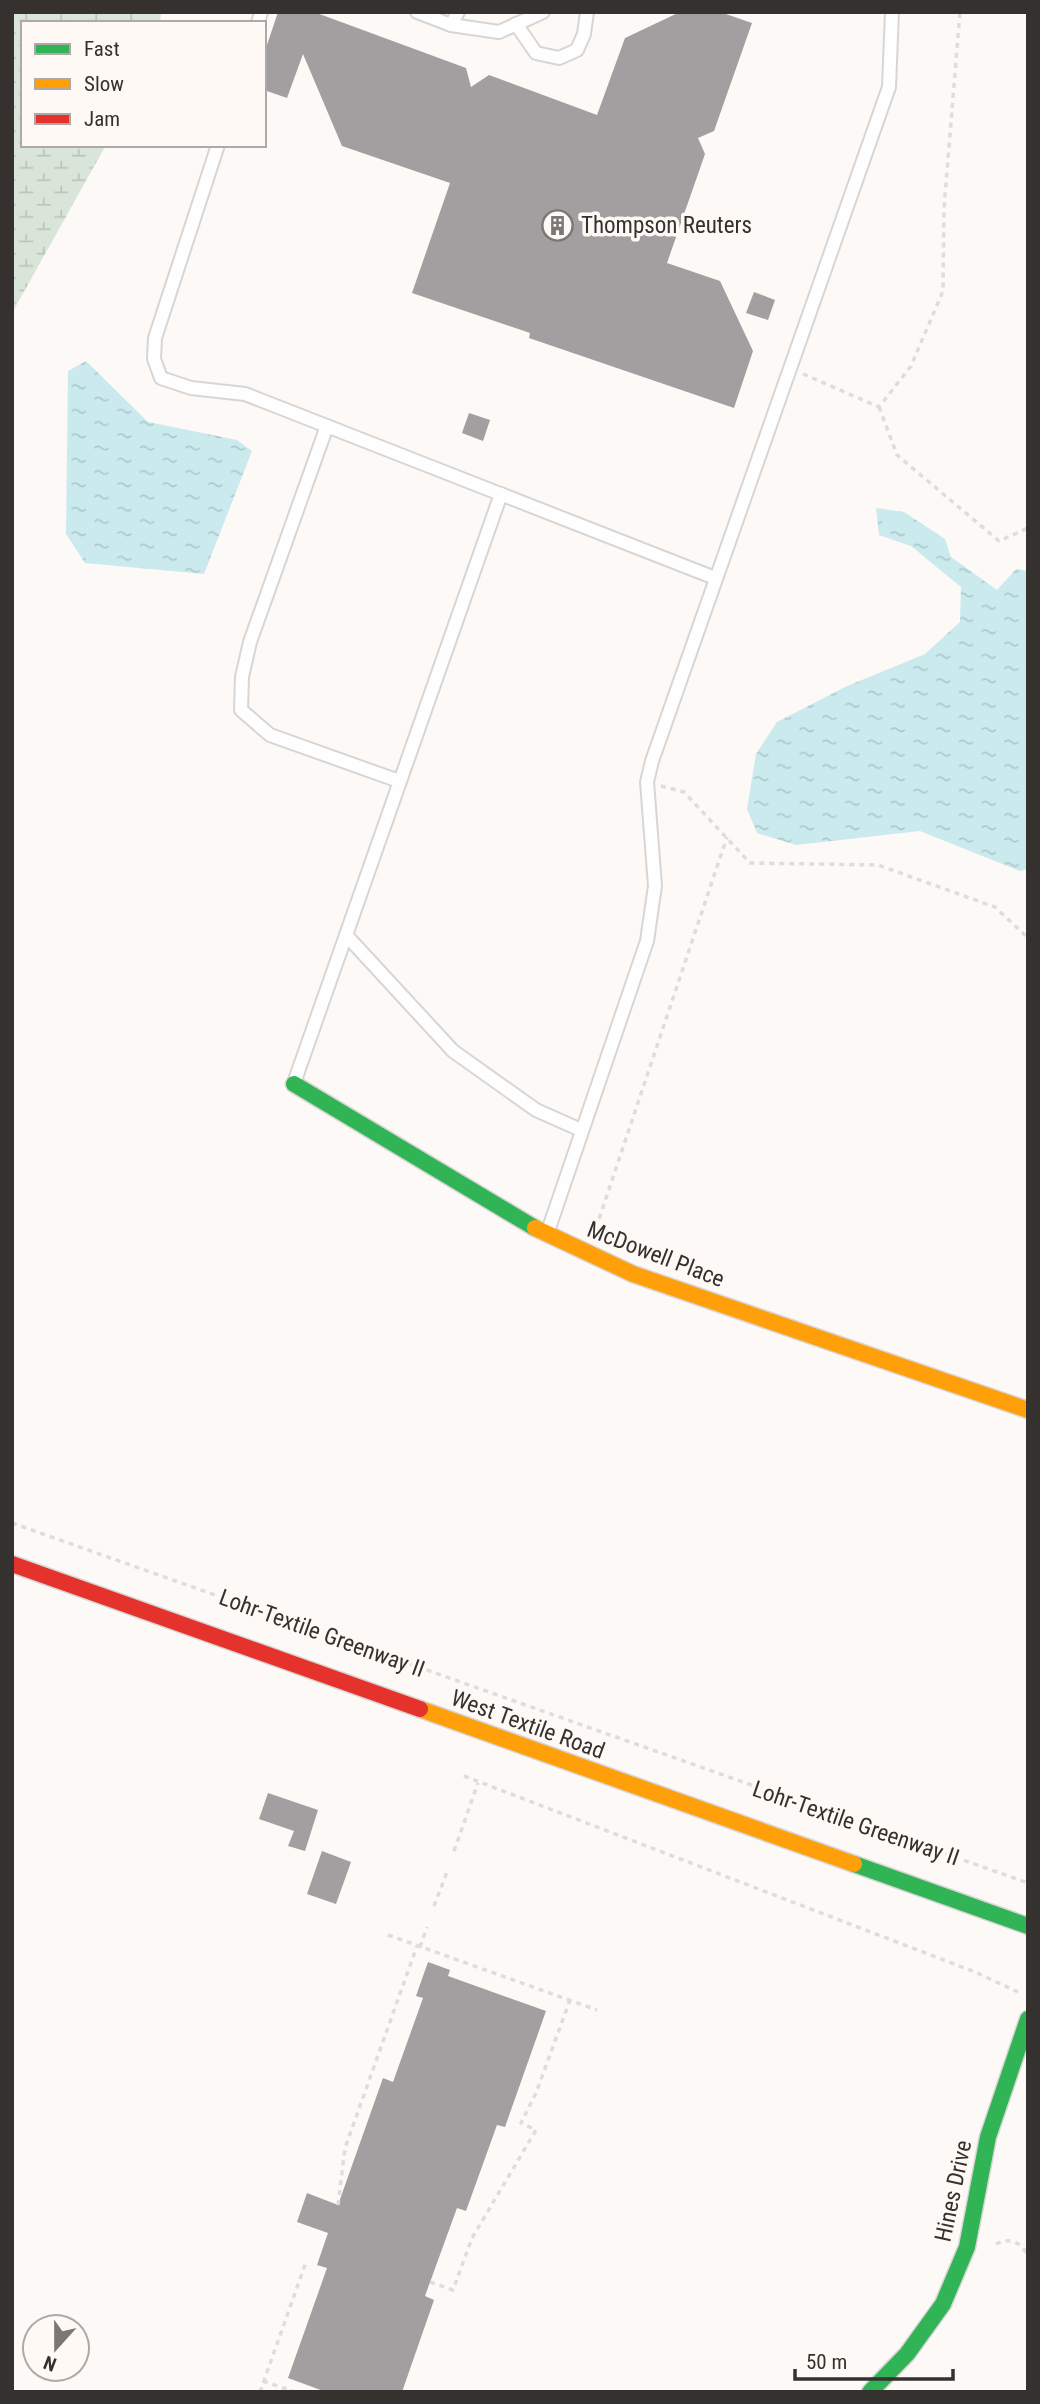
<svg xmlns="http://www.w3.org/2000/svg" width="1040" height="2404" font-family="'Roboto Condensed',sans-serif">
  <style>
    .wetland { fill: url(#wetland-marsh) }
    .water { fill: url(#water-ripples) }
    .building { fill: #a19fa0 }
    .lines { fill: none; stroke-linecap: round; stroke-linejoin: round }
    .lane-casing { stroke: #d8d6d4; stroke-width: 16 }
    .fast-casing { stroke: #d8d6d4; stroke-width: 19 }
    .slow-casing { stroke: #d8d6d4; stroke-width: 19 }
    .jam-casing { stroke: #d8d6d4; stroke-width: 19 }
    .path { stroke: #ddd; stroke-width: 3.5; stroke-dasharray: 5 5; stroke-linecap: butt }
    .lane { stroke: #fffefe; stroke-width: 12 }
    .fast { stroke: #30b455; stroke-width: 16 }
    .slow { stroke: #ff9f0a; stroke-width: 16 }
    .jam { stroke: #e5322d; stroke-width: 16 }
    .labels { text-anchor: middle; stroke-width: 7; stroke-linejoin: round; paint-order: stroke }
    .poi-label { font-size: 23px; fill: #34312f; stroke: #fef9f5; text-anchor: start }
    .street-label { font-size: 23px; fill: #34312f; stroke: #fef9f5 }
  </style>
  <defs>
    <pattern id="wetland-marsh" width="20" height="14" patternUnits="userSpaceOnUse" patternTransform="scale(1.75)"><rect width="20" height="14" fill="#dae5da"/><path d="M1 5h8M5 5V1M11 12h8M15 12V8" fill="none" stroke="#bcc5bb"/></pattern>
    <pattern id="water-ripples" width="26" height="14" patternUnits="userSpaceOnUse" patternTransform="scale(1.75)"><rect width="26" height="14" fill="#caeaee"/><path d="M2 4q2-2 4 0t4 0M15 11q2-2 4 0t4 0" fill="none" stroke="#aec9cc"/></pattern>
  </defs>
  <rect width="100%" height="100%" fill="#fcf9f7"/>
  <path class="wetland" d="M12 12H161L160 23H23V145H106L12 313Z"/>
  <g class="water">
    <path d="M86 361 148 422 237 440 252 451 204 574 85 563 66 534 68 371Z"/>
    <path d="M876 508 904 512 945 539 951 557 997 590 1016 569 1028 571V869L1020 871 920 831 796 845 757 833 747 809 756 754 777 722 845 687 925 654 960 622 961 587 911 546 879 535Z"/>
  </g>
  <g class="building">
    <path d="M278 12H314L466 68 471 87 489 75 597 115 625 38 680 12H720L752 23 714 131 698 138 705 154 667 263 720 281 753 351 734 408 529 338 530 333 412 293 450 183 342 146 303 54 287 98 264 90V54Z"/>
    <path d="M754 292 775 300 768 320 746 313Z"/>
    <path d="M469 413 490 420 483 441 462 433Z"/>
    <path d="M268 1793 318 1810 305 1851 288 1846 294 1831 259 1819Z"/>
    <path d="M322 1851 351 1862 336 1904 307 1894Z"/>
    <path d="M428 1962 450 1970 448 1976 546 2011 505 2127 497 2125 466 2211 457 2208 425 2296 434 2300 402 2392H326L288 2378 327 2268 317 2265 328 2233 297 2222 307 2193 338 2205 383 2078 393 2082 423 1998 416 1996Z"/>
  </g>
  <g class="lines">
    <defs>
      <g id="lane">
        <path d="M417 12 451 25 499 32 543 12"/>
        <path d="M258 23 261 12"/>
        <path d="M516 24 536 53 559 58 577 50 584 34 587 12"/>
        <path d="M451 25 458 12"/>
        <path d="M218 145 155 338 154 359 161 378 191 388 245 394 715 578"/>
        <path d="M327 426 250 642 242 677 241 710 270 735 399 781"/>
        <path d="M346 935 453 1051 536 1110 581 1130"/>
        <path d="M294 1083 501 494"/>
        <path d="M548 1231 647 941 655 886 647 782 652 761 889 87 892 12"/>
      </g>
      <g id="fast">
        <path d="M294 1084 535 1228"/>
        <path d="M854 1864 1028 1926"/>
        <path d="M870 2392 907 2354 943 2304 967 2247 988 2137 1028 2019"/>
      </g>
      <g id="slow">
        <path d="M535 1228 633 1274 1028 1410"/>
        <path d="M420 1709 854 1864"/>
      </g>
      <path id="jam" d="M12 1564 420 1709"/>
    </defs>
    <use href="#lane" class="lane-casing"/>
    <use href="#fast" class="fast-casing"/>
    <use href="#slow" class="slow-casing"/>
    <use href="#jam" class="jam-casing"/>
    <g class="path">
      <path d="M803 374 879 407 911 366 943 291 944 208 960 12"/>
      <path d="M879 407 897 455 999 541 1028 528"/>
      <path d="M661 786 684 792 750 863 878 865 995 907 1028 938"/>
      <path d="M596 1228 727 837"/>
      <path d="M12 1523 1028 1883"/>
      <path d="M464 1776 975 1972 1018 1992"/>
      <path d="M454 1851 478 1783"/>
      <path d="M434 1906 447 1872"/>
      <path d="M388 1935 597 2010"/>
      <path d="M420 1947 427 1927"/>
      <path d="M338 2205 345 2148 417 1946"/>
      <path d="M996 2244C1010 2237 1021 2242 1028 2256"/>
      <path d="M430 2282 453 2290 472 2238 536 2130 521 2123 536 2093 570 2000"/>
      <path d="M263 2381 295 2392"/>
      <path d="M260 2392 306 2262"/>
    </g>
    <use href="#lane" class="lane"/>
    <use href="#fast" class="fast"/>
    <use href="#slow" class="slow"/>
    <use href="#jam" class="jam"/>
  </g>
  <defs>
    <symbol id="building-ring" viewBox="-11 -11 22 22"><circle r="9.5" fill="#fef9f5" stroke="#7a7775" stroke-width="1.5"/><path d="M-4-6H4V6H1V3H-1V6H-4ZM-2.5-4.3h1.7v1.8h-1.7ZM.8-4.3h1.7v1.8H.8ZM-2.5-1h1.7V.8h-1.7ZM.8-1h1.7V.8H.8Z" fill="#7a7775"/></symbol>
  </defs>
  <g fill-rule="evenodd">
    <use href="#building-ring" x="540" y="208" width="35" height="35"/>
  </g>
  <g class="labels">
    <g class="poi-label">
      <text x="581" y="233">Thompson Reuters</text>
    </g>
    <g class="street-label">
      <text transform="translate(656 1254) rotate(21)" y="8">McDowell Place</text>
      <text transform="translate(322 1633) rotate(20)" y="8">Lohr-Textile Greenway II</text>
      <text transform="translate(528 1724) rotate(20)" y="8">West Textile Road</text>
      <text transform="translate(856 1823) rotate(19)" y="8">Lohr-Textile Greenway II</text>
      <text transform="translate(953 2191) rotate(-78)" y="8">Hines Drive</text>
    </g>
  </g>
  <rect width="1040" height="2404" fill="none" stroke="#34312f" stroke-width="28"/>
  <rect x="21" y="21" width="245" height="126" fill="#fef9f5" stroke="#ada9a6" stroke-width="2"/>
  <rect x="35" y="44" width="35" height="10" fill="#30b455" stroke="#ada9a6" stroke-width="2"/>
  <text x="84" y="56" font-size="21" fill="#34312f">Fast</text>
  <rect x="35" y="79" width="35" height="10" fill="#ff9f0a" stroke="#ada9a6" stroke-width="2"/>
  <text x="84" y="91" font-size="21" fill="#34312f">Slow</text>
  <rect x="35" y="114" width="35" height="10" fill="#e5322d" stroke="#ada9a6" stroke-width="2"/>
  <text x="84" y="126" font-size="21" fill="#34312f">Jam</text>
  <g transform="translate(56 2348) rotate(201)"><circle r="33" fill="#fef9f5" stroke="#ada9a6" stroke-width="2"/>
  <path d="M0-5L12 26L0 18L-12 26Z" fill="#7a7775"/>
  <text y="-10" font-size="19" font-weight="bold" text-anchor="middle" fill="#34312f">N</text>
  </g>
  <path d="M795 2369v10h158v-10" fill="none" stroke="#34312f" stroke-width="3.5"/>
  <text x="806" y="2369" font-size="21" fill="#34312f" stroke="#fef9f5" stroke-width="5" paint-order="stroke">50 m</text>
</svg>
